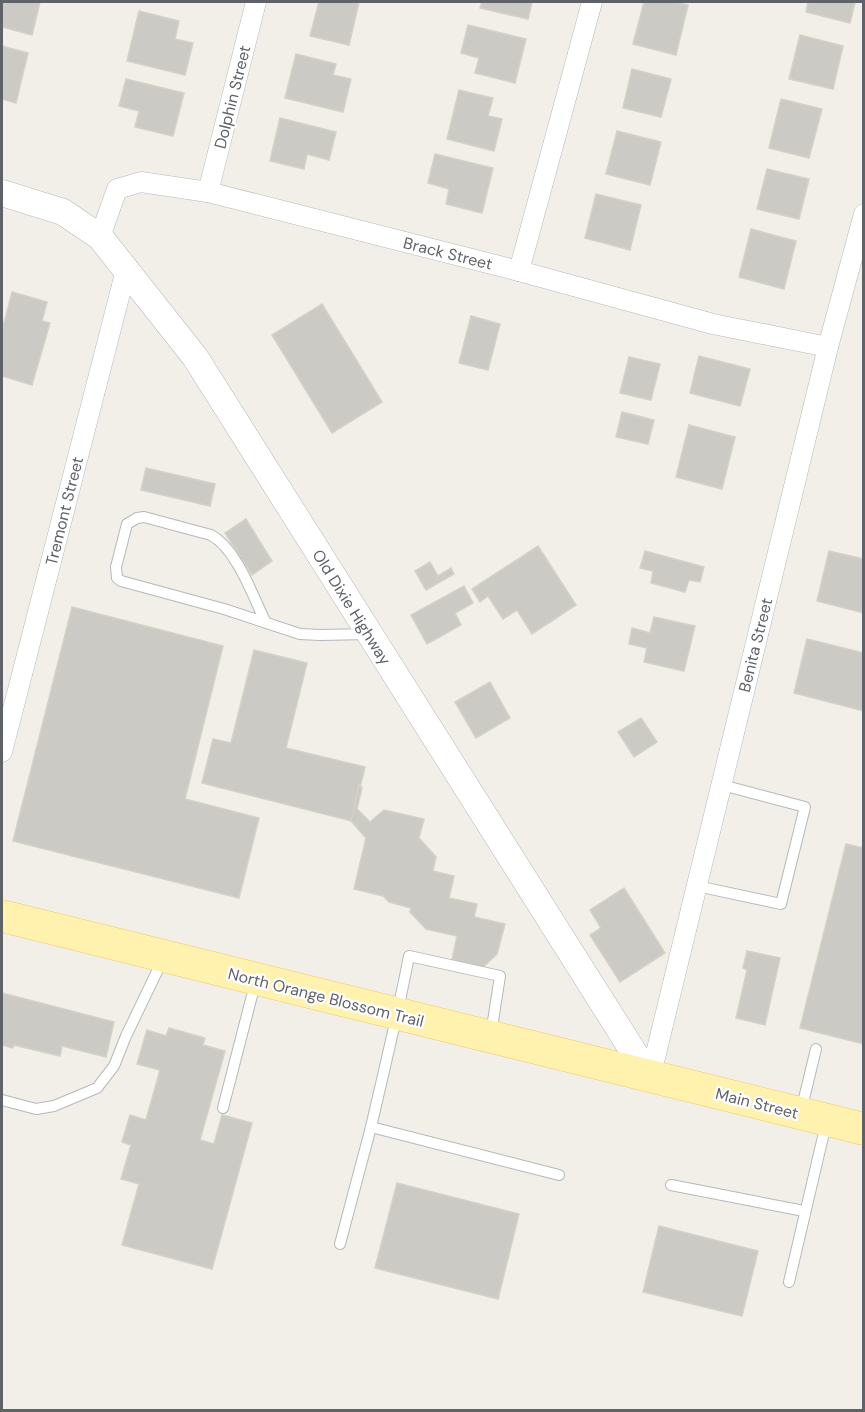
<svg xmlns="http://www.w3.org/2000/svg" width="865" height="1412" font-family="'DM Sans',sans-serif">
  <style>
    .building { fill: #cccac5; stroke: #d6d1c6; stroke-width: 1.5 }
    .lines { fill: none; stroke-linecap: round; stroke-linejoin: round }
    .service-casing { stroke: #b5b8bc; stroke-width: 12 }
    .minor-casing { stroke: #b5b8bc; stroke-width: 21 }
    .tertiary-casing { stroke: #b5b8bc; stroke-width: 27 }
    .primary-casing { stroke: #f2c960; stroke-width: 33 }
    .service { stroke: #fff; stroke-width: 10 }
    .minor { stroke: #fff; stroke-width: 20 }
    .tertiary { stroke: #fff; stroke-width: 26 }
    .primary { stroke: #fff2af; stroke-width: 32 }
    .labels { text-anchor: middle; stroke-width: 4.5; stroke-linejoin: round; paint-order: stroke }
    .street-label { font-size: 16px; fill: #5f6368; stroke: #fff }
  </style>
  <rect width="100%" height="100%" fill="#f1efe8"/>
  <g class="building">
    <path d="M2 2H40L32 35 2 27Z"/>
    <path d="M319 2H359L349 45 310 36Z"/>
    <path d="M482 2H532L528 19 480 8Z"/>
    <path d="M644 2H674L688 5 676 55 633 44Z"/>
    <path d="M808 2H855L850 23 806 12Z"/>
    <path d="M139 11 179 21 175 39 193 43 185 75 127 61Z"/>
    <path d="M468 25 526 39 515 83 475 73 479 58 461 53Z"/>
    <path d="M800 35 843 46 833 89 789 79Z"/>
    <path d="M2 46 28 53 16 103 2 99Z"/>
    <path d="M296 54 336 64 333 75 351 79 343 112 285 98Z"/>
    <path d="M632 69 671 79 661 117 623 108Z"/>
    <path d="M126 79 184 93 173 136 135 127 139 111 119 106Z"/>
    <path d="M459 90 493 98 488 116 502 119 494 151 447 139Z"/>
    <path d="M781 99 822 109 809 158 769 148Z"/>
    <path d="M280 118 336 132 329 160 307 154 304 169 270 161Z"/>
    <path d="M617 131 661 142 650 185 606 174Z"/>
    <path d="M435 154 493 168 482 213 446 204 449 189 428 183Z"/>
    <path d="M767 169 809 179 799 219 757 209Z"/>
    <path d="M596 194 641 205 630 250 585 238Z"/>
    <path d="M751 229 796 241 784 289 739 277Z"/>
    <path d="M12 292 47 302 42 321 50 323 32 385 2 376V331Z"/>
    <path d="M322 304 382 402 332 433 272 335Z"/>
    <path d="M471 316 500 324 488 370 459 363Z"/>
    <path d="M699 356 750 369 740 406 690 393Z"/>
    <path d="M629 357 660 364 651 400 620 393Z"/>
    <path d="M622 412 654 420 648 444 616 437Z"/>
    <path d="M689 425 735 437 722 489 676 477Z"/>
    <path d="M146 468 215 484 210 506 141 490Z"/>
    <path d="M246 519 272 561 252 575 225 533Z"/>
    <path d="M538 546 576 605 532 634 517 610 503 619 488 596 480 602 472 589Z"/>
    <path d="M645 551 704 567 700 582 689 580 685 592 651 583 653 571 640 568Z"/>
    <path d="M829 551 864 559V613L817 601Z"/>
    <path d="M430 562 438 576 451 568 454 574 426 590 415 571Z"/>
    <path d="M464 586 473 603 455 613 461 625 427 644 411 615Z"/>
    <path d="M72 607 223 646 185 799 259 818 239 898 13 841Z"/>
    <path d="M654 617 695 626 684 671 644 662 647 648 629 644 632 628 650 633Z"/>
    <path d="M807 639 864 653V711L794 693Z"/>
    <path d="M254 650 307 663 286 748 365 767 352 821 202 783 213 739 231 743Z"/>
    <path d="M490 682 510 718 476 738 455 702Z"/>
    <path d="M641 718 657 742 634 757 618 732Z"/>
    <path d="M359 784 362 788 357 809 370 822 384 810 424 819 419 838 436 857 433 871 454 876 449 898 477 904 474 917 505 924 497 954 483 967 452 960 457 936 426 929 410 912 411 908 389 902 383 896 354 889 366 838 351 821Z"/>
    <path d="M846 844 864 848V1044L800 1028Z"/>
    <path d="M624 888 665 953 620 982 590 935 601 928 590 910Z"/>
    <path d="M747 951 780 958 765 1025 736 1018 747 970 743 968Z"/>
    <path d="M2 993 114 1022 106 1057 62 1046 60 1056 14 1045 13 1048 2 1045Z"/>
    <path d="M169 1028 205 1038 203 1045 225 1051 200 1140 214 1144 222 1115 252 1123 212 1269 122 1245 139 1184 121 1179 131 1145 122 1142 130 1115 146 1120 160 1070 137 1064 147 1030 166 1036Z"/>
    <path d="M397 1183 519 1214 498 1299 375 1268Z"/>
    <path d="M659 1226 758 1251 742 1316 643 1292Z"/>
  </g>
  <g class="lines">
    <defs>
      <g id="service">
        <path d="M266 623C253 597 237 549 211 535L144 517 137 518 127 524 116 567 117 578 121 581 224 609 300 634 320 635 369 634"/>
        <path d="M697 886 781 904 805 807 722 785"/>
        <path d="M491 1034 500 976 409 956C398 1014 384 1070 371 1127L559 1175"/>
        <path d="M2 1100 36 1109 54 1106 97 1088 114 1066 126 1036 163 959"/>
        <path d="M223 1108 256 980"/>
        <path d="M801 1111 816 1049"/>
        <path d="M671 1185 804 1211"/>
        <path d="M340 1244 371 1127"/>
        <path d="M789 1282 826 1124"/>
      </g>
      <g id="minor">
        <path d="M208 192 256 2"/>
        <path d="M100 237 117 189 141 182 208 192 519 271 713 324 828 347"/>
        <path d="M519 271 592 2"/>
        <path d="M2 752 126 270"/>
        <path d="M650 1078 828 347 864 214"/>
      </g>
      <path id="tertiary" d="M2 193 63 212 100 237 195 357 650 1078"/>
      <path id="primary" d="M2 916 864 1129"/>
    </defs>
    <use href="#service" class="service-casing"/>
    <use href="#minor" class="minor-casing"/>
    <use href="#tertiary" class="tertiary-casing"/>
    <use href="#primary" class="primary-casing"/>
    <use href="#service" class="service"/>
    <use href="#minor" class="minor"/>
    <use href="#tertiary" class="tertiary"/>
    <use href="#primary" class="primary"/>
  </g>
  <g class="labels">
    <g class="street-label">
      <text transform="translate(232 97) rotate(-76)" y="6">Dolphin Street</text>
      <text transform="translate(448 253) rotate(14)" y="6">Brack Street</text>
      <text transform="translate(64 511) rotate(-76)" y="6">Tremont Street</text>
      <text transform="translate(352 607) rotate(58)" y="6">Old Dixie Highway</text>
      <text transform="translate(755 645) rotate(-76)" y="6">Benita Street</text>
      <text transform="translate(326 997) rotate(14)" y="6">North Orange Blossom Trail</text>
      <text transform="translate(757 1103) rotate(14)" y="6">Main Street</text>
    </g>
  </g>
  <rect width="865" height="1412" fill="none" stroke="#5f6368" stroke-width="6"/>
</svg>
